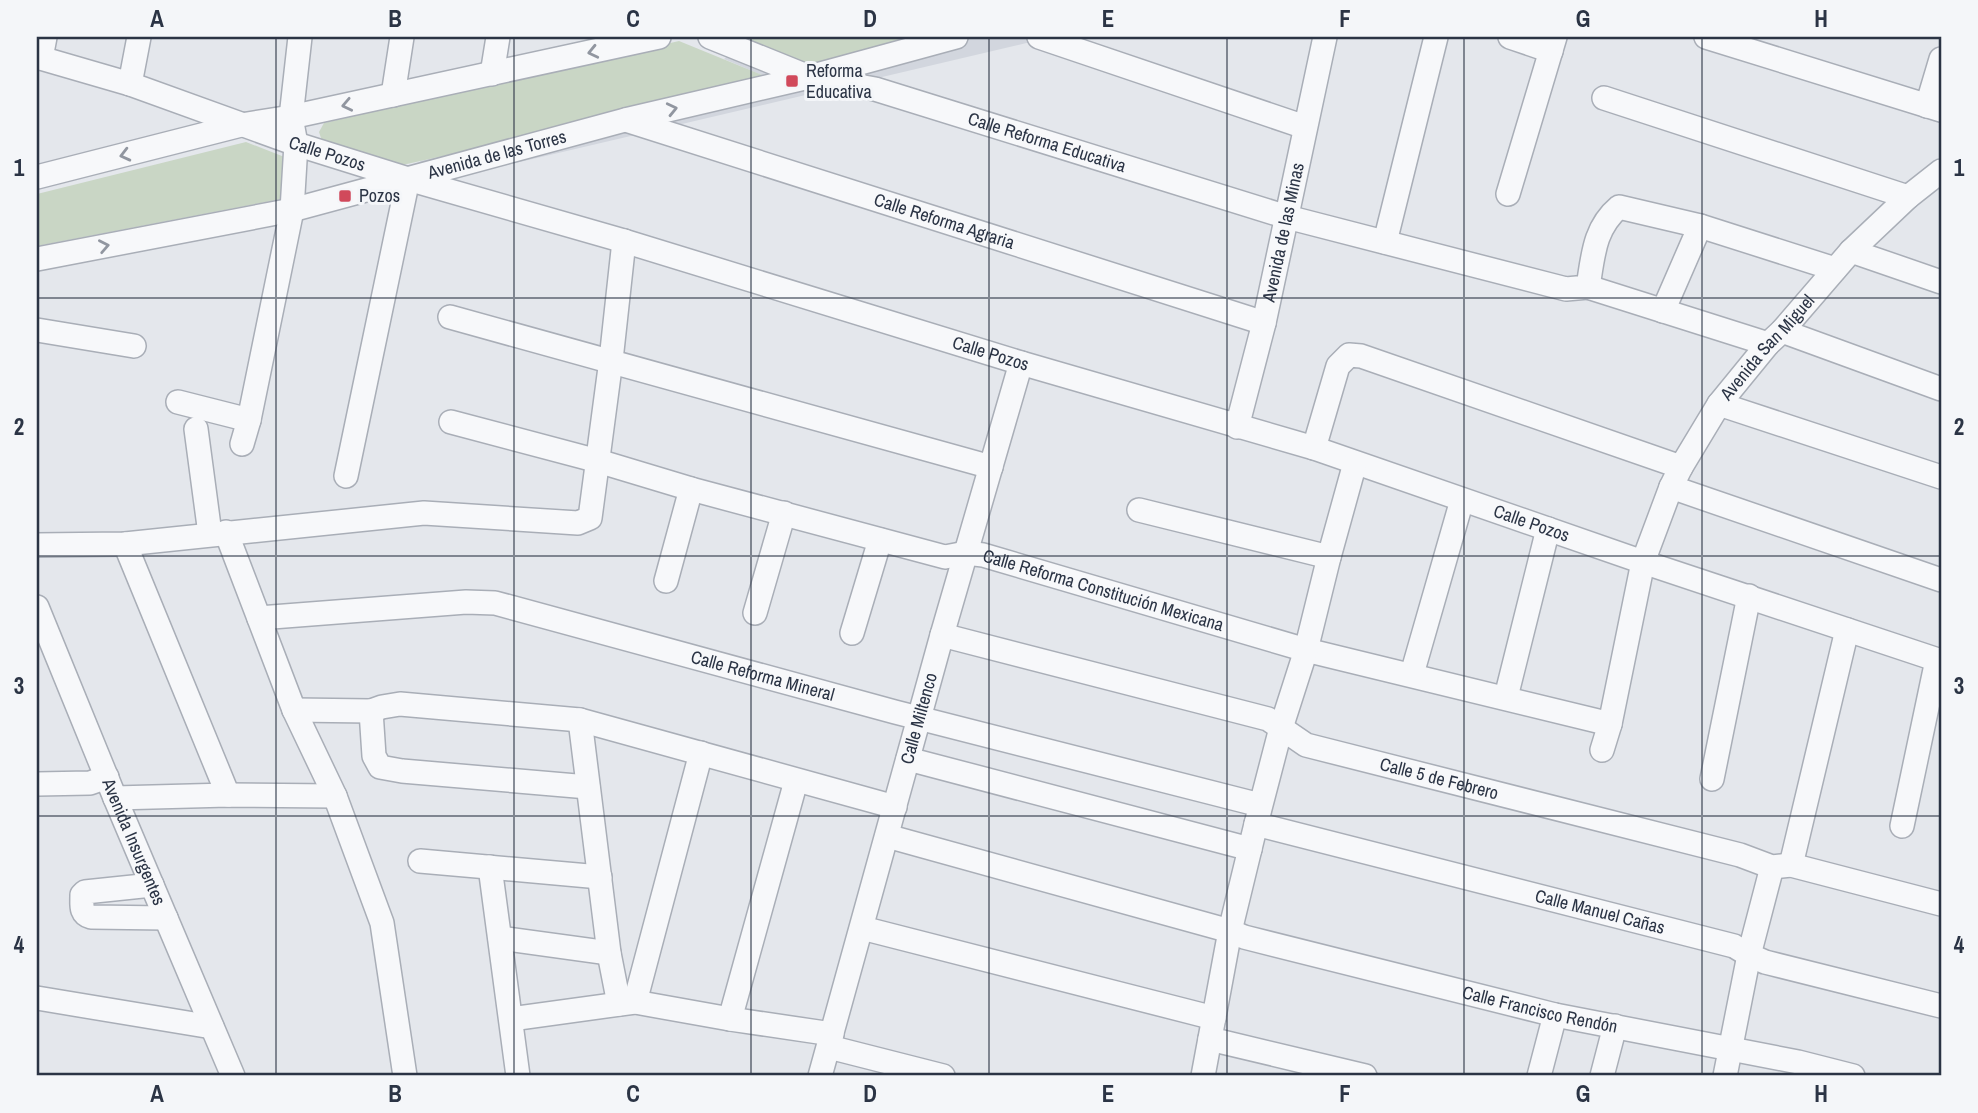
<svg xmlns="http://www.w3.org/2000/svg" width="1978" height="1113" font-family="'Archivo Narrow',sans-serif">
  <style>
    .built { fill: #d2d6de }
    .green { fill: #c9d6c5 }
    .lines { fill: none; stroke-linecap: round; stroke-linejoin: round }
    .minor-casing { stroke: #a9aeb7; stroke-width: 26 }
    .minor { stroke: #f7f8fa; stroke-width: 23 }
    .oneway { stroke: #9196a0 }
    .grid { fill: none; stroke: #2b3445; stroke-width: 2; stroke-opacity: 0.55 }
    .poi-dot { fill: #d1495b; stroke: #f4f6f9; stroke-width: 2.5 }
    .labels { text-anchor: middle; stroke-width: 6; stroke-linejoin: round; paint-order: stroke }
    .poi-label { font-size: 18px; fill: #2b3445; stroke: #f4f6f9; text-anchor: start }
    .street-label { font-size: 18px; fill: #2b3445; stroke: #f4f6f9 }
    .neatline { fill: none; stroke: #2b3445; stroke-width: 2.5 }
    .grid-label { font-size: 23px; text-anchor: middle; font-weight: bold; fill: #2b3445 }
  </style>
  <rect width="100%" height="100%" fill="#e4e7ec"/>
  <path class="built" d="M931 37H1052L435 182 420 161 776 81 724 59 743 43Z"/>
  <g class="green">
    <path d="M729 37H931L813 70Z"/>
    <path d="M679 41 777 81 398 166 322 141 319 132 324 123Z"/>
    <path d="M246 142 287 158 282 199 37 246V194Z"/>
  </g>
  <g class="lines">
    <defs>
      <g id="minor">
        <path id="s1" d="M710 37 809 77 875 89 1287 217 1566 289 1588 287C1593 256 1594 228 1619 207L1700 226 1835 269"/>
        <path d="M1039 37 1305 127"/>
        <path d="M1510 37 1551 51"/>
        <path d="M1706 37 1941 110"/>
        <path id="s2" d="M37 57 130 84 296 144 408 179 624 241 1021 363 1314 448 1643 562 1941 661"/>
        <path d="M41 58 45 37"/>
        <path d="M492 74 498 37"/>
        <path d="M130 84 139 37"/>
        <path d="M393 95 402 37"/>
        <path d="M1604 98 1908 197"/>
        <path d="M1927 106 1941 59"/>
        <path id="s3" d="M626 120 1264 323"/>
        <path d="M37 177 241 125 291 117 659 37"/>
        <path d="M1508 194 1555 37"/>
        <path d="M1385 242 1436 37"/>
        <path d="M1851 251 1941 282"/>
        <path id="s4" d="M37 259 292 210 625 120 809 77 956 37"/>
        <path d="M1588 287 1768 344"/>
        <path d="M1663 311 1700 226"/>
        <path d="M450 317 991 467"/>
        <path d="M37 330 134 346"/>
        <path d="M1782 331 1941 389"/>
        <path d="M178 402 249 420"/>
        <path d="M1719 404 1941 477"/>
        <path id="s5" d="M451 422 598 461 691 489 945 557 966 553 983 555 1306 650 1610 724"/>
        <path id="s6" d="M1237 427 1264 323 1325 37"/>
        <path d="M196 429 210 534"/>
        <path d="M242 444 249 420 292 210 296 144 291 117 300 37"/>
        <path d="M1314 448 1338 366 1349 355 1361 356 1681 467"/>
        <path d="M346 476 408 179"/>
        <path d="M1671 487 1941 580"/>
        <path d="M1139 510 1329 557"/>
        <path d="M226 532 294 710 335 796 382 923 405 1076"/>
        <path d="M125 544 228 795"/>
        <path d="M37 545 125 544 424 513 578 523 590 518 611 360 624 241"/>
        <path d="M666 581 691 489"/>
        <path id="s7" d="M37 607 115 798 233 1076"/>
        <path d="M755 613 784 513"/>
        <path id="s8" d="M259 618 466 602 495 603 895 712 1260 805"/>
        <path d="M852 633 880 540"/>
        <path id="s9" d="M942 635 1268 719 1306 745 1740 855 1772 867 1791 865 1941 904"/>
        <path d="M1412 674 1462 500"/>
        <path d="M1506 697 1548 529"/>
        <path d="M294 710 371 711 382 707 400 704 580 720 895 807"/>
        <path d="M371 711 374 756 380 767 402 771 588 787"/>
        <path d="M580 720 609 953 619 1004"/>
        <path id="s10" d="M1602 750 1610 724 1643 562 1671 487 1681 467 1719 404 1768 344 1782 331 1851 251 1908 197 1941 171"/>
        <path d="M908 759 1250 849"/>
        <path d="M1712 779 1749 596"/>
        <path d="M37 784 90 783 107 777"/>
        <path d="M115 798 228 795 335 796"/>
        <path id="s11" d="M1256 824 1734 946 1749 955 1765 962 1941 1006"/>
        <path d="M1902 826 1937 660"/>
        <path id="s12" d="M887 836 1230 931 1244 937 1555 1015 1798 1062 1853 1076"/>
        <path d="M420 861 600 877"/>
        <path d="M1791 865 1847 630"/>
        <path d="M490 867 518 1076"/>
        <path d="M152 885 85 892 82 895C82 905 80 914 91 917L166 918"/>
        <path d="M862 928 1214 1018"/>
        <path d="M500 938 609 953"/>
        <path d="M37 998 212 1027"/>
        <path d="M635 1002 701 753"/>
        <path d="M511 1019 635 1002 730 1019 832 1034"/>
        <path d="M730 1019 796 781"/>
        <path d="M1210 1039 1365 1076"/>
        <path d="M829 1047 943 1076"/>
        <path id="s13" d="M820 1076 942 635 1021 363"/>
        <path d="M1203 1076 1230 931 1256 824 1281 728 1306 650 1329 557 1355 463"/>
        <path d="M1539 1076 1555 1015"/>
        <path d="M1602 1076 1615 1026"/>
        <path d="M1725 1076 1749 955 1772 867"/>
      </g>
    </defs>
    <use href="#minor" class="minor-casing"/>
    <use href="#minor" class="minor"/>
  </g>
  <defs><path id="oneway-chevron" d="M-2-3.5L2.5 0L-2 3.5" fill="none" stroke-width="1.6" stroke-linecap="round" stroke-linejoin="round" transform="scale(1.75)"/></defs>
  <g class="oneway">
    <use href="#oneway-chevron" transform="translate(593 52) rotate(167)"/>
    <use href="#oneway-chevron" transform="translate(347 105) rotate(168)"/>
    <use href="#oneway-chevron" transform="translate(672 109) rotate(-13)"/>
    <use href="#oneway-chevron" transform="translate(125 155) rotate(166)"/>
    <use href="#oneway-chevron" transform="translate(104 246) rotate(-11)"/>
  </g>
  <path class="grid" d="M276 37V1076M514 37V1076M751 37V1076M989 37V1076M1227 37V1076M1464 37V1076M1702 37V1076M37 298H1941M37 556H1941M37 816H1941"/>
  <g class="poi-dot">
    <rect x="785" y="74" width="14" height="14" rx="3.5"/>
    <rect x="338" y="189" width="14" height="14" rx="3.5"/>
  </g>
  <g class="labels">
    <g class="poi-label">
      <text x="806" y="77">Reforma<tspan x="806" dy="21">Educativa</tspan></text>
      <text x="359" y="202">Pozos</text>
    </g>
    <g class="street-label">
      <text dy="6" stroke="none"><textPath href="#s1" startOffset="354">Calle Reforma Educativa</textPath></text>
      <text dy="6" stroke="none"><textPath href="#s2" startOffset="306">Calle Pozos</textPath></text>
      <text dy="6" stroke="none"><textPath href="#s4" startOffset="472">Avenida de las Torres</textPath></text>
      <text dy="6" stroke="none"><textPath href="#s3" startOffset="334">Calle Reforma Agraria</textPath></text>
      <text dy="6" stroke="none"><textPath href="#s6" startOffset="200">Avenida de las Minas</textPath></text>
      <text dy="6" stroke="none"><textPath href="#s10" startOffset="443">Avenida San Miguel</textPath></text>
      <text dy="6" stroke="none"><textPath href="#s2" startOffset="999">Calle Pozos</textPath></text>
      <text dy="6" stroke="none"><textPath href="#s2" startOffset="1566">Calle Pozos</textPath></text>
      <text dy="6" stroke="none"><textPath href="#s5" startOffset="676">Calle Reforma Constitución Mexicana</textPath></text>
      <text dy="6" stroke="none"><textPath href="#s8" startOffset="514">Calle Reforma Mineral</textPath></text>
      <text dy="6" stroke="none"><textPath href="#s13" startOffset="371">Calle Miltenco</textPath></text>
      <text dy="6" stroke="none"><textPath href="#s9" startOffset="520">Calle 5 de Febrero</textPath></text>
      <text dy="6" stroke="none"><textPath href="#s7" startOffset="254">Avenida Insurgentes</textPath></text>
      <text dy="6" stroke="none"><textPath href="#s11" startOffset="355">Calle Manuel Cañas</textPath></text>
      <text dy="6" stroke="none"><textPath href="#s12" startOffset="676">Calle Francisco Rendón</textPath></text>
    </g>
  </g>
  <rect width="1978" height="1113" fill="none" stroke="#f4f6f9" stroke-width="77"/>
  <rect x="38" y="38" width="1902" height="1036" class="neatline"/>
  <g class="grid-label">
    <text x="157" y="27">A</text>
    <text x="395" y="27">B</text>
    <text x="633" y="27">C</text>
    <text x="870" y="27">D</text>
    <text x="1108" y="27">E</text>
    <text x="1345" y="27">F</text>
    <text x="1583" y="27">G</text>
    <text x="1821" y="27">H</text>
    <text x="19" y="176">1</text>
    <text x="1959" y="176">1</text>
    <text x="19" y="435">2</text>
    <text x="1959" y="435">2</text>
    <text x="19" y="694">3</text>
    <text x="1959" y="694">3</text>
    <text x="19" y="953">4</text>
    <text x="1959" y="953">4</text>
    <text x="157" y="1102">A</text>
    <text x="395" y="1102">B</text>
    <text x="633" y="1102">C</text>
    <text x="870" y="1102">D</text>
    <text x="1108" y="1102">E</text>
    <text x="1345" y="1102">F</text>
    <text x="1583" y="1102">G</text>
    <text x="1821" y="1102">H</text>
  </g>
</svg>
